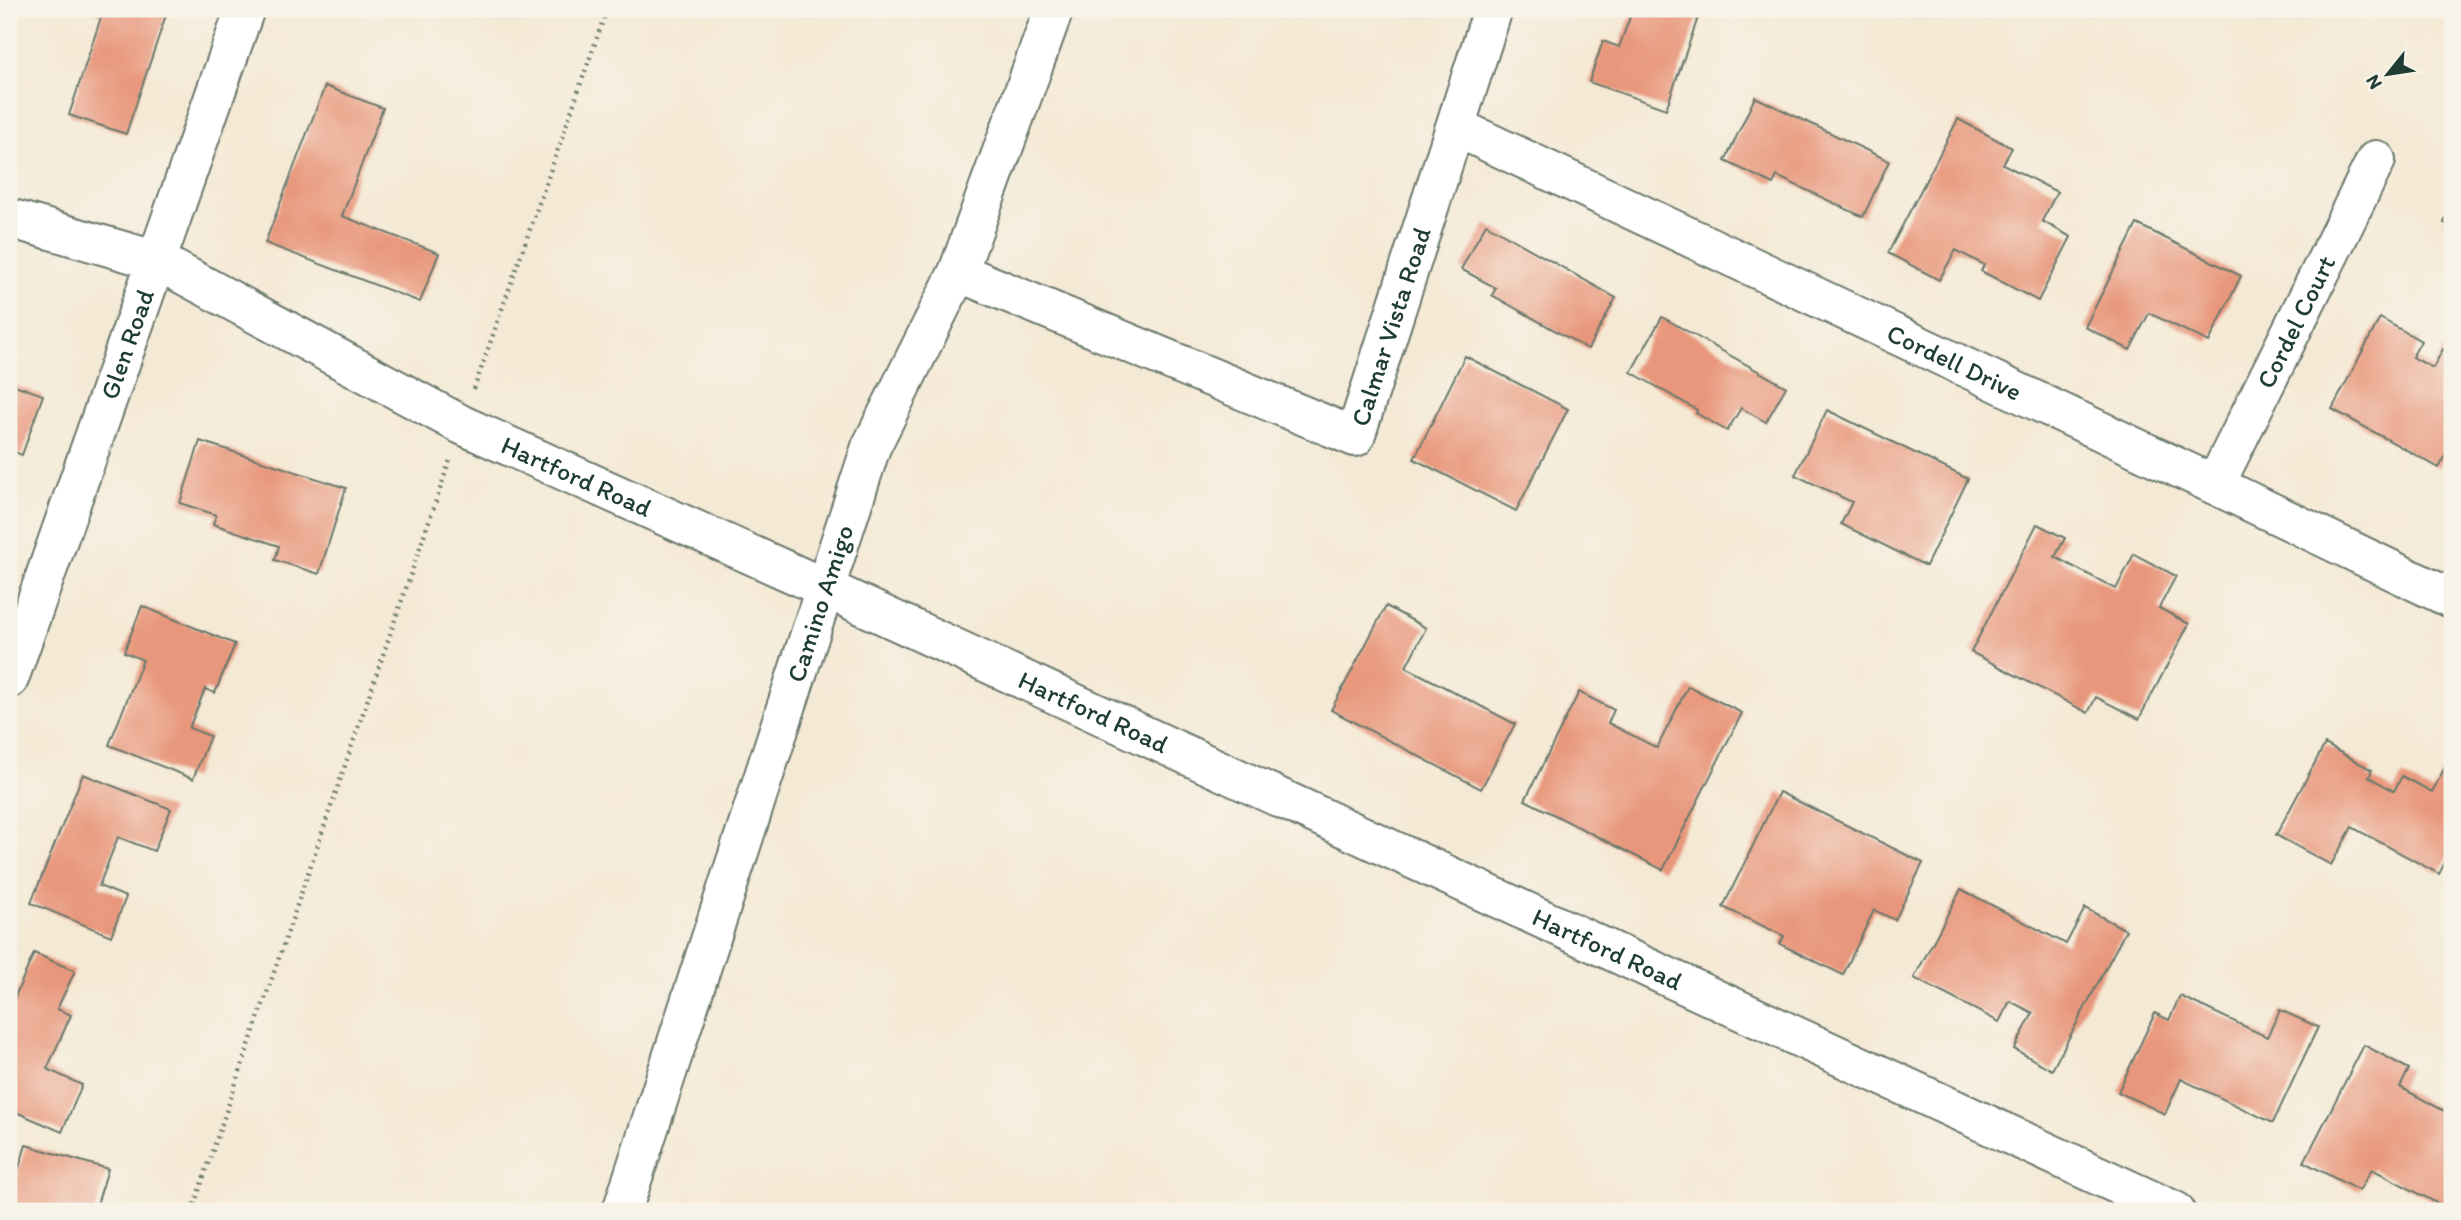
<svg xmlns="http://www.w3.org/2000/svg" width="2461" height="1220" font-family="Itim,sans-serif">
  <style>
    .building { fill: #e8977c }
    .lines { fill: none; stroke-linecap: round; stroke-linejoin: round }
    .minor-casing { stroke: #6a796c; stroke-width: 42 }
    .path { stroke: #6a796c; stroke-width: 4.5; stroke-dasharray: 2 5; stroke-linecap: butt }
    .minor { stroke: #fff; stroke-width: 38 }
    .labels { text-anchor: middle; stroke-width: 5; stroke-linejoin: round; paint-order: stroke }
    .street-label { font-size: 26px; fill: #1f3d34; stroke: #f7f3e8 }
  </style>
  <rect width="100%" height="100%" fill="#f7f3e8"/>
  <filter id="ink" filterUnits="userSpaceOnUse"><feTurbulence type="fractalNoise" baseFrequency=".0143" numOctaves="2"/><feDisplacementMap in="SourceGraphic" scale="14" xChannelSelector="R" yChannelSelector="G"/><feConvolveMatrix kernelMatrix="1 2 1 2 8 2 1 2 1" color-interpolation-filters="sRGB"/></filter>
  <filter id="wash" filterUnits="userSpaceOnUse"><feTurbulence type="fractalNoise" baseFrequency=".00686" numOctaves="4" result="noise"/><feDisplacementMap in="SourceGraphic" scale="28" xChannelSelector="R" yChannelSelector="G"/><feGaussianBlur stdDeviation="1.57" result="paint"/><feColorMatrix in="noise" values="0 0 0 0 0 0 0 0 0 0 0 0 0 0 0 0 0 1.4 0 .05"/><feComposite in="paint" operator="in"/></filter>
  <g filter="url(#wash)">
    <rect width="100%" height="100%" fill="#f4e9d4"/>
    <g id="blocks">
      <g class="building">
        <path d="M87 9H168L126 134 69 115 102 14Z"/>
        <path d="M1633 9H1701L1666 109 1589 82 1603 41 1619 47Z"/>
        <path d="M325 86 383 108 342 216 439 253 420 302 265 243Z"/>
        <path d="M1755 97 1889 161 1863 217 1777 176 1773 184 1725 161Z"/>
        <path d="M1958 119 2012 148 2003 164 2057 192 2042 221 2071 237 2038 301 1981 271 1984 265 1956 250 1939 280 1888 253Z"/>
        <path d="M2452 202V226L2444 223Z"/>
        <path d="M1486 224 1616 298 1588 349 1492 295 1496 288 1461 269Z"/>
        <path d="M2137 224 2241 276 2209 342 2149 313 2130 350 2085 327Z"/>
        <path d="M1662 317 1786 387 1766 422 1741 408 1727 431 1696 413 1697 410 1631 372Z"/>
        <path d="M2380 318 2421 341 2412 357 2433 368 2443 349 2452 354V444L2439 468 2332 409Z"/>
        <path d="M1465 356 1568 409 1516 511 1414 459Z"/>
        <path d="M9 383 43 395 22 455 9 450Z"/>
        <path d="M1827 410 1968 479 1926 566 1841 524 1852 502 1795 475Z"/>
        <path d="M200 441 346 488 319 574 275 560 279 546 213 524 216 515 180 503Z"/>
        <path d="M2037 524 2065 538 2055 557 2116 589 2134 554 2176 576 2159 608 2189 624 2139 719 2096 697 2088 713 1971 652Z"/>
        <path d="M142 606 235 644 215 693 205 689 189 728 210 736 193 779 109 745 143 660 124 652Z"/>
        <path d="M1386 606 1426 628 1406 667 1515 724 1481 789 1331 710Z"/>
        <path d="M1688 686 1742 713 1663 870 1525 800 1579 692 1614 710 1608 723 1657 748Z"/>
        <path d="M2325 744 2372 770 2369 777 2394 791 2402 776 2432 792 2452 754V849L2439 874 2352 827 2331 865 2276 835Z"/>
        <path d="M83 774 171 809 154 851 118 837 99 886 126 897 111 936 31 903Z"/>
        <path d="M1779 792 1923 863 1895 920 1874 910 1843 975 1780 944 1784 936 1723 907Z"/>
        <path d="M1961 889 2066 944 2085 908 2126 930 2052 1070 2014 1049 2033 1013 2010 1001 1999 1022 1914 978Z"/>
        <path d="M34 953 75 971 57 1009 71 1015 47 1069 82 1085 62 1132 9 1109V1010Z"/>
        <path d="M2180 996 2267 1037 2280 1010 2318 1027 2273 1123 2181 1079 2165 1114 2118 1092 2155 1013 2169 1020Z"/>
        <path d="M2364 1045 2409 1069 2400 1087 2452 1115V1211L2372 1169 2359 1191 2304 1162Z"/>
        <path d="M26 1145 108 1169 95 1211H9V1200Z"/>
      </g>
    </g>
  </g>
  <g filter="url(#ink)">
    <use href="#blocks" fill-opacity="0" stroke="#6a796c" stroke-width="2"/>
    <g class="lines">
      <defs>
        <g id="minor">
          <path id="s1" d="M1456 127 2215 485 2452 599"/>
          <path id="s2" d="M9 218 158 261 462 425 825 588 2175 1211"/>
          <path id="s3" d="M958 272 1355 437 1493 9"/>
          <path id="s4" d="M2215 485 2376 160"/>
          <path id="s5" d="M9 679 245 9"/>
          <path id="s6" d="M622 1211 871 447 958 272 1054 9"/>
        </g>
      </defs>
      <use href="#minor" class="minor-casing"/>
      <g class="path">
        <path d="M474 389 607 9"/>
        <path d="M192 1211 450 460"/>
      </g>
      <use href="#minor" class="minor"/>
    </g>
  </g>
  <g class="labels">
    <g class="street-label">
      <text dy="9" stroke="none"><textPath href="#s4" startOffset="182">Cordel Court</textPath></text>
      <text dy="9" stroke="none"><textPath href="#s3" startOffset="546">Calmar Vista Road</textPath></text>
      <text dy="9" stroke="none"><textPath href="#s5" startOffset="355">Glen Road</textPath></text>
      <text dy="9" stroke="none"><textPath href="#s1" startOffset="551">Cordell Drive</textPath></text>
      <text dy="9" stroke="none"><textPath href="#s2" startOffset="626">Hartford Road</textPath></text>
      <text dy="9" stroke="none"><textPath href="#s6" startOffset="639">Camino Amigo</textPath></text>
      <text dy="9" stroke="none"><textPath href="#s2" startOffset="1194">Hartford Road</textPath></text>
      <text dy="9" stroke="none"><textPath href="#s2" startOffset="1760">Hartford Road</textPath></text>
    </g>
  </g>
  <rect width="2461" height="1220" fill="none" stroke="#f7f3e8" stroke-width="35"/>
  <g transform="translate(2388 74) rotate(240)" stroke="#f7f3e8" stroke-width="5" paint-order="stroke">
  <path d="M0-5L12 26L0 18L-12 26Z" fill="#1f3d34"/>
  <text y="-10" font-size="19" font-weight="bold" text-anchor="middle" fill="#1f3d34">N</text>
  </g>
</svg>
